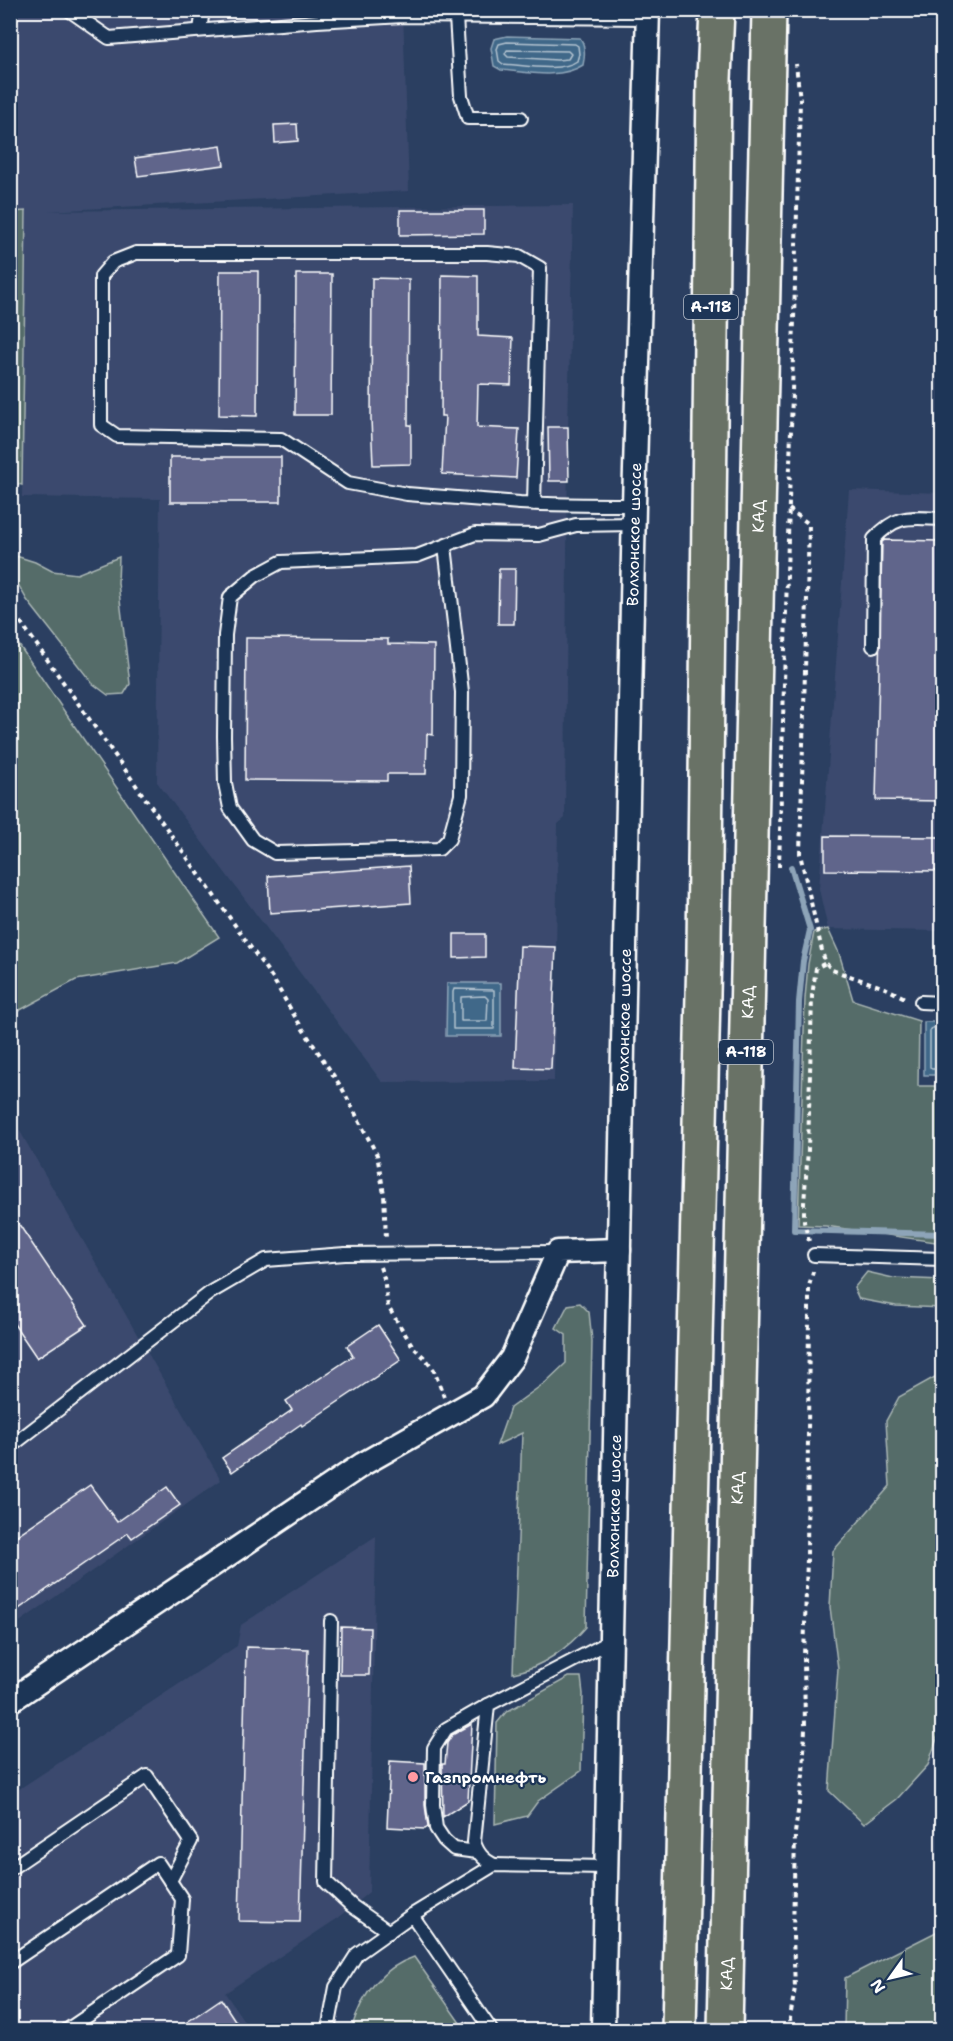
<svg xmlns="http://www.w3.org/2000/svg" width="953" height="2041" font-family="'Shantell Sans',sans-serif">
  <style>
    .built { fill: #3b4a6e }
    .green { fill: #546c69; stroke: #aab6b4; stroke-width: 1.5 }
    .water { fill: #416889; stroke: #8da4b8; stroke-width: 1.5 }
    .lines { fill: none; stroke-linecap: round; stroke-linejoin: round }
    .shore { stroke: #b3c3d0; stroke-width: 1.5 }
    .stream { stroke: #8da4b8; stroke-width: 6 }
    .building { fill: #61658b; stroke: #fff; stroke-width: 1.5 }
    .service-casing { stroke: #fff; stroke-width: 16 }
    .minor-casing { stroke: #fff; stroke-width: 27 }
    .motorway-casing { stroke: #fff; stroke-width: 38 }
    .path { stroke: #fff; stroke-width: 4; stroke-dasharray: 4.5 4.5; stroke-linecap: butt }
    .service { stroke: #1d3557; stroke-width: 12 }
    .minor { stroke: #1d3557; stroke-width: 22 }
    .motorway { stroke: #697266; stroke-width: 33 }
    .poi-dot { fill: #ff9aa2; stroke: #1d3557; stroke-width: 2 }
    .labels { text-anchor: middle; stroke-width: 4.5; stroke-linejoin: round; paint-order: stroke }
    .shield { fill: #1d3557; stroke: #bbc2cd; stroke-width: 1.5 }
    .shield-label { font-size: 15px; font-weight: bold; fill: #fff }
    .street-label { font-size: 16px; fill: #fff; stroke: #1d3557 }
    .poi-label { font-size: 16px; font-weight: bold; fill: #fff; stroke: #1d3557; text-anchor: start }
  </style>
  <rect width="100%" height="100%" fill="#2b3f61"/>
  <filter id="ink" filterUnits="userSpaceOnUse"><feTurbulence type="fractalNoise" baseFrequency=".0167" numOctaves="2"/><feDisplacementMap in="SourceGraphic" scale="12" xChannelSelector="R" yChannelSelector="G"/><feConvolveMatrix kernelMatrix="1 2 1 2 8 2 1 2 1" color-interpolation-filters="sRGB"/></filter>
  <g filter="url(#ink)">
    <g class="built">
      <path d="M10 11H403L409 191 48 211 573 205 568 427 565 818 558 824 554 1081 382 1082 157 782 160 499 22 497 26 212H11Z"/>
      <path d="M849 490 942 493V931L828 929 819 889Z"/>
      <path d="M14 1121 221 1480 11 1628 10 1123Z"/>
      <path d="M376 1536 369 1892 335 1920 225 1993 250 2030H11L10 1795 237 1646 241 1625Z"/>
    </g>
    <g class="green">
      <path d="M26 211 22 485 10 482V212Z"/>
      <path d="M16 556 35 562 52 571 77 574 119 557 118 583 130 684 124 694 108 695 92 683 27 600 14 577Z"/>
      <path d="M10 632 219 937 177 963 76 980 11 1015Z"/>
      <path d="M828 929 839 953 853 1000 919 1021 918 1086H942V1243L826 1226 798 1225 805 998 808 964 814 932Z"/>
      <path d="M867 1272 893 1278 942 1280V1308L896 1306 859 1299 854 1288Z"/>
      <path d="M580 1303 589 1312 592 1341 586 1627C568 1648 541 1668 513 1673L522 1433 497 1445 510 1408 546 1382 566 1363V1335L556 1328 568 1305Z"/>
      <path d="M942 1373V1724L928 1765 897 1799 864 1824 829 1791 838 1669 830 1607 833 1551 890 1486 886 1421 899 1397Z"/>
      <path d="M569 1677H581L583 1694 581 1771 538 1801 527 1816 495 1824 497 1723 506 1712Z"/>
      <path d="M942 1929V2030H844L845 1978Z"/>
      <path d="M414 1957 465 2030H351C361 1996 379 1969 414 1957Z"/>
    </g>
    <g class="water">
      <path d="M507 36 580 38C586 46 585 56 583 65 560 80 526 72 501 70L494 66 491 48 494 39Z"/>
      <path d="M447 983H501V1036H446Z"/>
      <rect x="924" y="1022" width="18" height="53"/>
    </g>
    <g class="lines">
      <g class="shore">
        <path d="M507 42 575 44 578 46 579 54 577 61C561 73 522 65 503 64L499 61 497 49 499 44Z"/>
        <path d="M507 50 568 51 571 54 568 59 557 60 508 57 505 54Z"/>
        <path d="M454 989 494 990V1029H453V992Z"/>
        <path d="M485 996 488 999 487 1021H461V997Z"/>
        <path d="M942 1027 932 1028 930 1031V1067L932 1069H942"/>
      </g>
      <path class="stream" d="M791 867 810 930 803 961 799 1002 794 1230 942 1234"/>
    </g>
    <g class="building">
      <path d="M297 124 298 141 275 143 274 125Z"/>
      <path d="M221 146 224 165 138 176 135 158Z"/>
      <path d="M400 210H484V234L400 235Z"/>
      <path d="M220 271H258L257 416 219 415Z"/>
      <path d="M296 274H332L331 415H295Z"/>
      <path d="M442 275 478 276V336L513 338 511 385 478 384 477 427 519 429 516 478 442 474 445 416H441Z"/>
      <path d="M372 278 409 279 408 425H411V464L373 465 371 419Z"/>
      <path d="M548 427H568L569 481H549Z"/>
      <rect x="170" y="457" width="111" height="45"/>
      <path d="M885 540 942 541V801L876 800 882 542Z"/>
      <path d="M499 569H515L514 624H498Z"/>
      <path d="M246 638 388 639V644L434 645 433 735 427 734 426 774H387V781L245 780Z"/>
      <path d="M825 836 942 837V871L825 870Z"/>
      <path d="M409 866 411 903 270 913 268 876Z"/>
      <path d="M454 934H485V957L454 958Z"/>
      <path d="M520 946 556 947 551 1069 515 1068Z"/>
      <path d="M10 1211 87 1325 37 1358 10 1318Z"/>
      <path d="M378 1325 401 1360 302 1426 301 1424 232 1472 222 1458 292 1410 286 1401 353 1356 347 1346Z"/>
      <path d="M90 1485 117 1522 167 1487 180 1505 132 1538 128 1533 10 1615V1540Z"/>
      <path d="M341 1627 370 1628 369 1675H340Z"/>
      <path d="M246 1647 308 1649 300 1922 239 1921Z"/>
      <path d="M472 1724 468 1801 443 1817 442 1764H445L447 1743 452 1735Z"/>
      <path d="M390 1761 425 1763V1805L428 1827 425 1829 387 1827Z"/>
      <path d="M221 1999 242 2031H174Z"/>
    </g>
    <g class="lines">
      <defs>
        <g id="service">
          <path d="M69 10 109 38 317 21 403 16 648 18"/>
          <path d="M456 17 461 96 468 118H521"/>
          <path d="M200 30 203 10"/>
          <path d="M534 504 540 268 519 256 487 253H136L113 262 101 276V425L117 436 281 439 348 483 407 494 520 503C558 505 596 505 634 505"/>
          <path d="M445 546 462 692 461 795 449 839 439 849 275 853 253 840 230 808 225 783 224 736 225 635 230 597 255 576 281 562 417 556 475 534 539 535 576 525 634 524"/>
          <path d="M873 646 874 539C898 513 910 518 942 519"/>
          <path d="M921 1002 942 1003"/>
          <path d="M814 1255 942 1259"/>
          <path d="M10 1447 211 1292 266 1260 345 1254 558 1252"/>
          <path d="M331 1621 326 1882 352 1906 389 1932"/>
          <path d="M477 1852 454 1849 444 1840 436 1828 433 1805 434 1748 446 1729 488 1705"/>
          <path d="M494 1865C483 1859 478 1854 474 1842L488 1705 611 1641"/>
          <path d="M10 1869 147 1776 191 1841 170 1881"/>
          <path d="M412 1915 491 2030"/>
          <path d="M10 1963 158 1863 182 1899 178 1955 67 2030"/>
          <path d="M328 2030 336 1987 357 1954 412 1915 494 1865 606 1867"/>
        </g>
        <g id="minor">
          <path d="M10 1701 363 1464 483 1396 512 1358 558 1252 619 1250"/>
          <path id="s1" d="M603 2030 634 505 648 10"/>
        </g>
        <g id="motorway">
          <path d="M679 2030 704 951 714 79 717 10"/>
          <path id="s2" d="M725 2030 769 10"/>
        </g>
      </defs>
      <use href="#service" class="service-casing"/>
      <use href="#minor" class="minor-casing"/>
      <use href="#motorway" class="motorway-casing"/>
      <g class="path">
        <path d="M789 509 809 524 800 854 823 955 826 963 832 970 885 988 907 999"/>
        <path d="M10 607 273 979 297 1020 343 1090 377 1155 384 1194 386 1238"/>
        <path d="M779 867 800 100 796 64"/>
        <path d="M809 1241 804 1222V1203L808 1150 812 996 816 968 826 963"/>
        <path d="M380 1267 384 1278 388 1307 414 1348 426 1359 434 1370 444 1397"/>
        <path d="M456 2030 467 2022"/>
        <path d="M791 2030 790 2018 795 1988 793 1936 795 1833 803 1775 805 1728 804 1657 807 1558 809 1313V1286L814 1268"/>
      </g>
      <use href="#service" class="service"/>
      <use href="#minor" class="minor"/>
      <use href="#motorway" class="motorway"/>
    </g>
  </g>
  <circle class="poi-dot" cx="413" cy="1777" r="6"/>
  <g class="labels">
    <g class="shield">
      <rect x="684" y="295" width="54" height="24" rx="4.5"/>
      <rect x="719" y="1040" width="54" height="24" rx="4.5"/>
    </g>
    <g class="shield-label">
      <text x="711" y="312">А-118</text>
      <text x="746" y="1057">А-118</text>
    </g>
    <g class="street-label">
      <text dy="6" stroke="none"><textPath href="#s2" startOffset="1514">КАД</textPath></text>
      <text dy="6" stroke="none"><textPath href="#s1" startOffset="1496">Волхонское шоссе</textPath></text>
      <text dy="6" stroke="none"><textPath href="#s2" startOffset="1028">КАД</textPath></text>
      <text dy="6" stroke="none"><textPath href="#s1" startOffset="1010">Волхонское шоссе</textPath></text>
      <text dy="6" stroke="none"><textPath href="#s2" startOffset="542">КАД</textPath></text>
      <text dy="6" stroke="none"><textPath href="#s1" startOffset="524">Волхонское шоссе</textPath></text>
      <text dy="6" stroke="none"><textPath href="#s2" startOffset="56">КАД</textPath></text>
    </g>
    <g class="poi-label">
      <text x="425" y="1783">Газпромнефть</text>
    </g>
  </g>
  <rect width="953" height="2041" fill="none" stroke="#1d3557" stroke-width="36"/>
  <rect x="18" y="18" width="917" height="2005" fill="none" stroke="#fff" stroke-width="2" filter="url(#ink)"/>
  <g transform="translate(890 1978) rotate(236)" stroke="#1d3557" stroke-width="4.5" paint-order="stroke">
  <path d="M0-4.5L10 22L0 15L-10 22Z" fill="#ffffff"/>
  <text y="-9" font-size="16" font-weight="bold" text-anchor="middle" fill="#ffffff">N</text>
  </g>
</svg>
